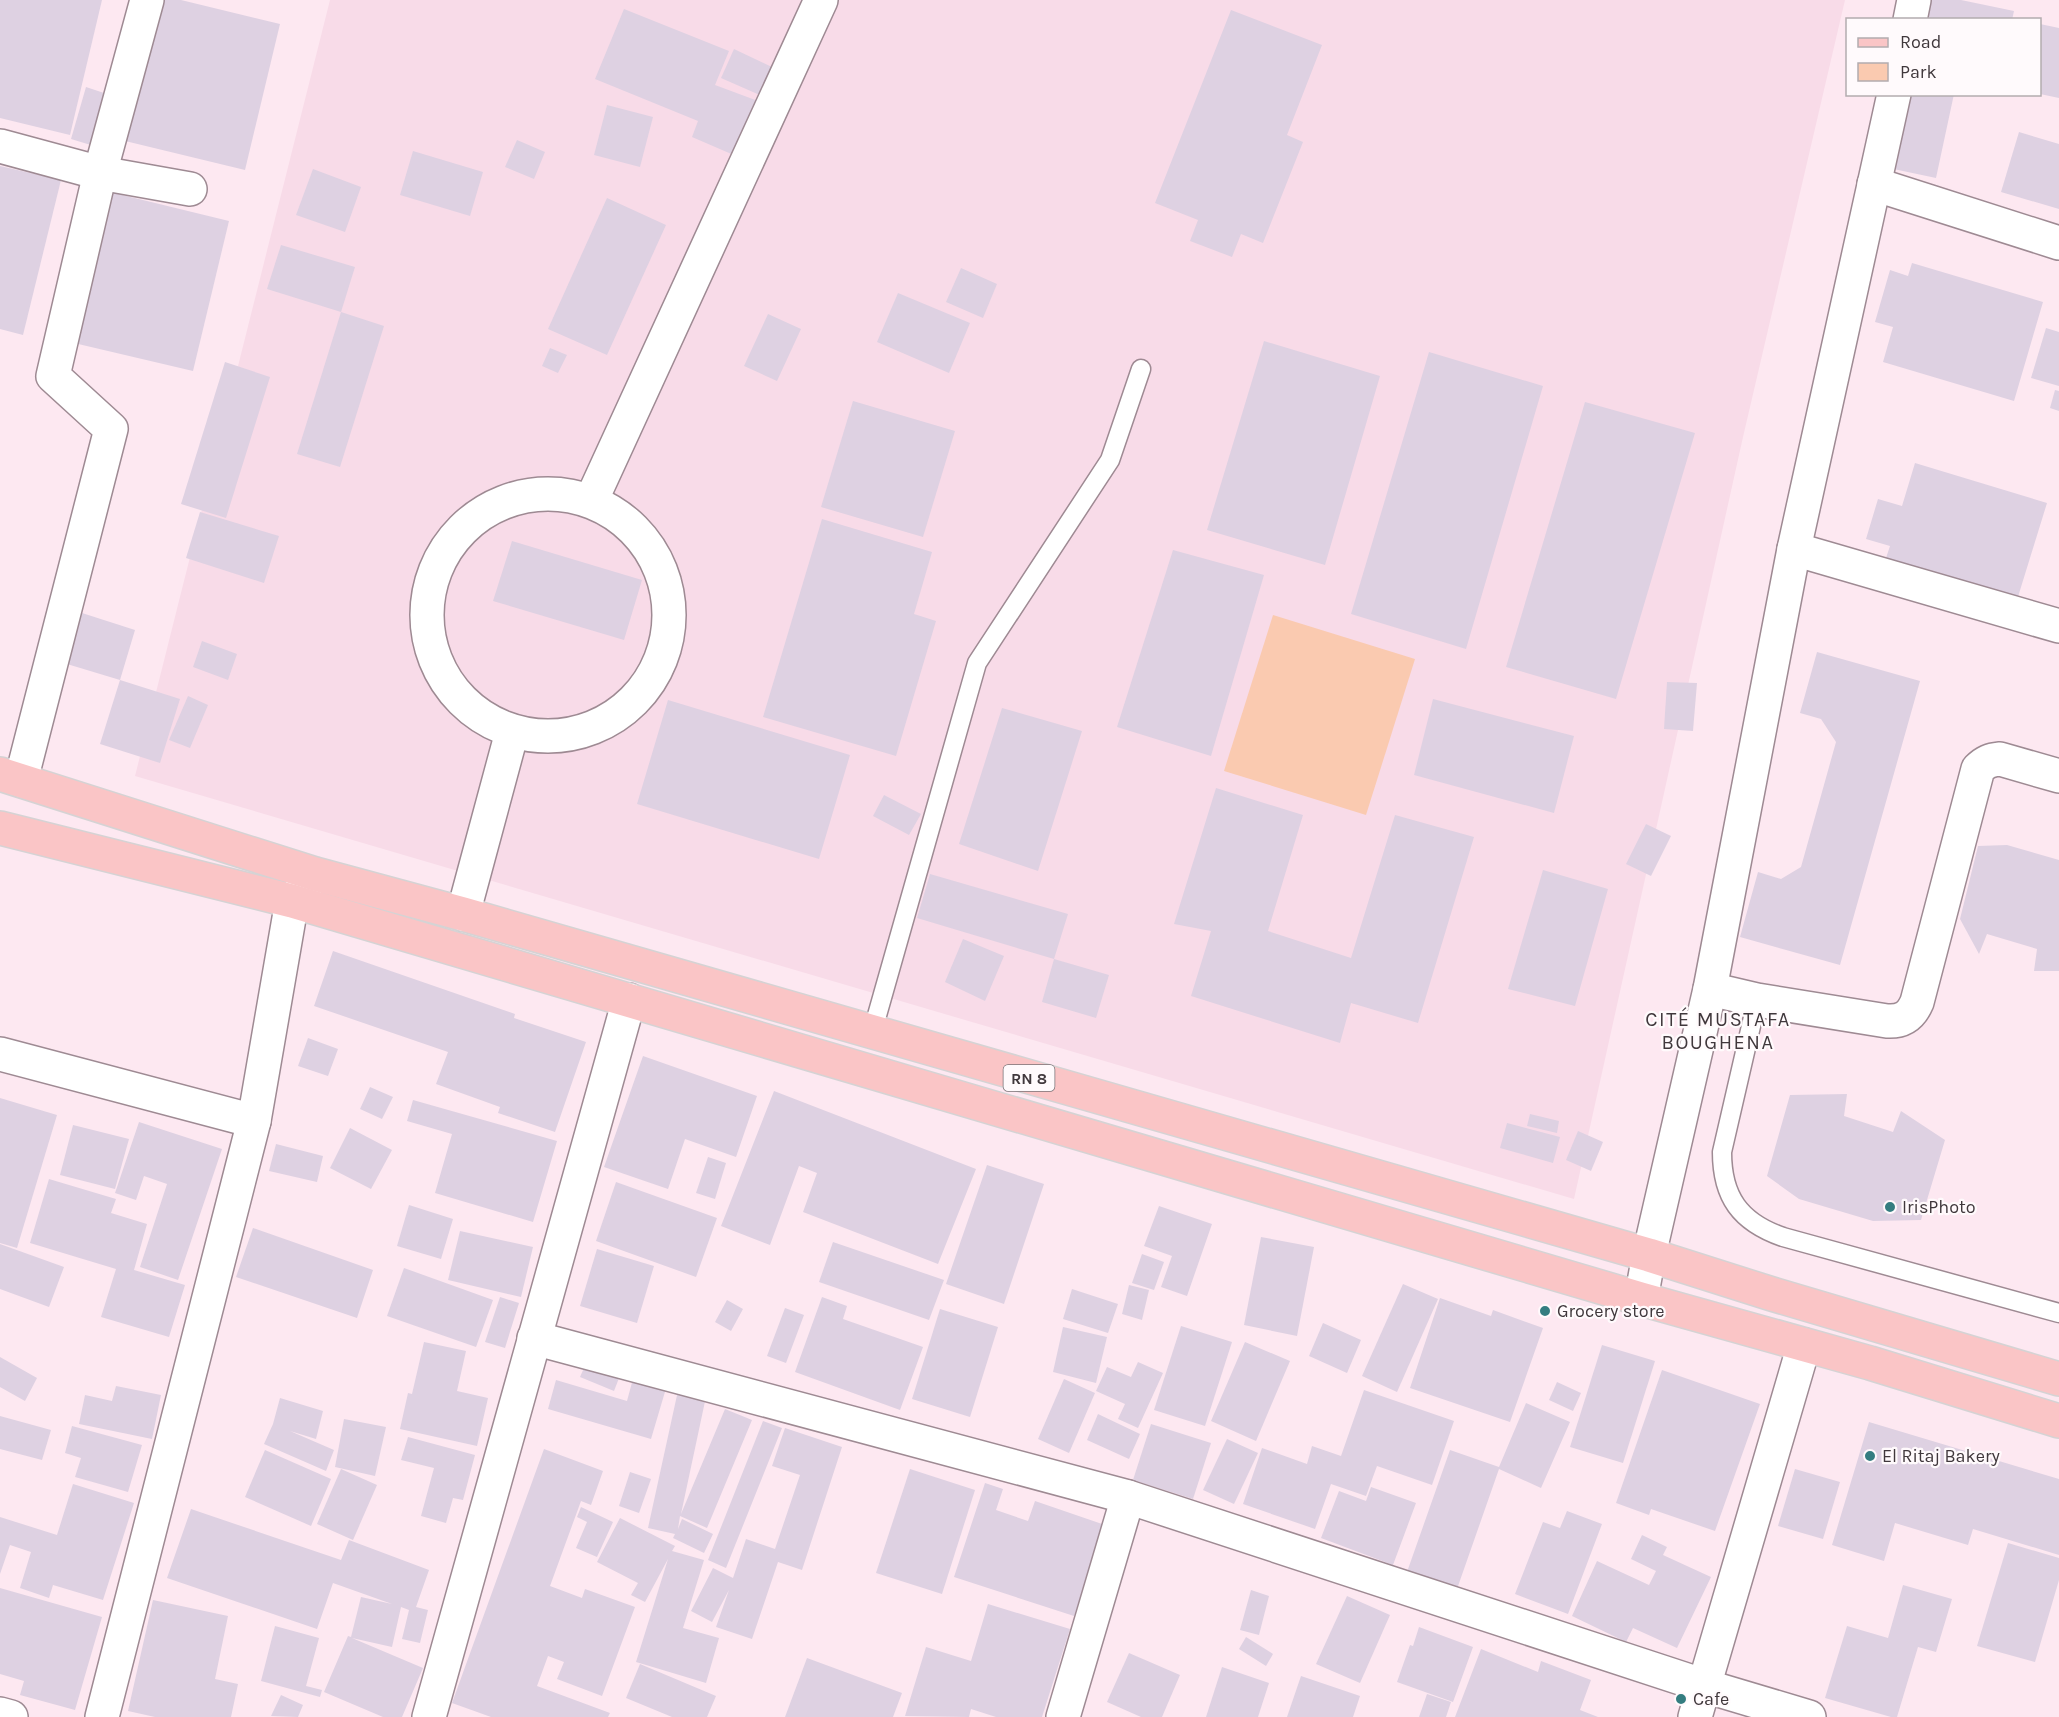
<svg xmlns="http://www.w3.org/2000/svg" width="2059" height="1717" font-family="Karla,sans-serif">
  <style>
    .built { fill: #f8dbe8 }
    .green { fill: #facab0 }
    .building { fill: #ded1e2 }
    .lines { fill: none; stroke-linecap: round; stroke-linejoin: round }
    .lane-casing { stroke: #9e8a93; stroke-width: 21 }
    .street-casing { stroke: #9e8a93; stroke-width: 36 }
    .primary-casing { stroke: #d5d3d4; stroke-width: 36 }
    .lane { stroke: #fff; stroke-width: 18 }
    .street { stroke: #fff; stroke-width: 33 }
    .primary { stroke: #fac5c6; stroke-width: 33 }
    .poi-dot { fill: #347d80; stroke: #fffafc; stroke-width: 2 }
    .labels { text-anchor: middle; stroke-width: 4.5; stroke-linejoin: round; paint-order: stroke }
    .shield { fill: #fffafc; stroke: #797276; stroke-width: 1.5 }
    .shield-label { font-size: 16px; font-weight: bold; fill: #40383c }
    .poi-label { font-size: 18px; fill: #40383c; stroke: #fffafc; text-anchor: start }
    .neighbourhood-label { font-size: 20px; letter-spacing: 1.5px; fill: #40383c; stroke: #fffafc }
  </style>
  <rect width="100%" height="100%" fill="#fde8f1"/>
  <path class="built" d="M330 0H1845L1743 437 1574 1199 135 776Z"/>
  <path class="green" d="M1273 615 1415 659 1366 815 1224 771Z"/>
  <g class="building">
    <path d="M0 0H102L70 135 0 118Z"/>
    <path d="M155 0H181L280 24 245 170 121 140Z"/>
    <path d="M1921 0H1961L2014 11 2012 20H1917Z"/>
    <path d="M624 9 729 51 715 85 758 101 736 156 692 137 698 121 595 79Z"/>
    <path d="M1231 10 1322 45 1287 135 1303 142 1263 243 1241 234 1232 257 1190 241 1198 220 1155 203Z"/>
    <path d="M2040 24 2059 28V98L2040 94Z"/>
    <path d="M734 49 774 68 762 96 721 78Z"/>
    <path d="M86 87 110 95 94 146 71 139Z"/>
    <path d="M1900 94H1954L1936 178 1884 167Z"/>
    <path d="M607 105 653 117 640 167 594 155Z"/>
    <path d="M2019 132 2059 144V209L2001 192Z"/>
    <path d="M517 140 545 152 534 179 505 167Z"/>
    <path d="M413 151 483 172 470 216 400 195Z"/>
    <path d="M0 166 61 180 23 335 0 329Z"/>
    <path d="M313 169 361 187 345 232 296 215Z"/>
    <path d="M110 192 229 221 193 371 74 343Z"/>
    <path d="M607 198 666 225 607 355 548 329Z"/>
    <path d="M281 245 355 267 341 312 267 289Z"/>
    <path d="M1912 263 2043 302 2014 401 1883 362 1893 327 1875 322 1890 270 1908 276Z"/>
    <path d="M961 268 997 284 983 318 946 302Z"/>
    <path d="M898 293 970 323 949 373 877 342Z"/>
    <path d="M341 312 384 326 340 467 297 454Z"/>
    <path d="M768 314 801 329 777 381 744 366Z"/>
    <path d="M2046 328 2059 332V386L2031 378Z"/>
    <path d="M1264 341 1380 376 1325 565 1207 530Z"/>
    <path d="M550 348 567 355 558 373 542 366Z"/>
    <path d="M1429 352 1543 386 1466 649 1351 614Z"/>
    <path d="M225 362 270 377 226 518 181 504Z"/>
    <path d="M2055 390 2059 391V411L2050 408Z"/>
    <path d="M853 401 955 431 923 537 821 507Z"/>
    <path d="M1585 402 1695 433 1616 699 1506 667Z"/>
    <path d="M1915 463 2047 503 2017 600 1885 561 1890 546 1866 539 1878 499 1902 506Z"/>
    <path d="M200 512 279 536 264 583 186 558Z"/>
    <path d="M822 519 932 552 914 614 936 621 896 756 763 717Z"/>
    <path d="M512 541 642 580 624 640 493 601Z"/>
    <path d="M1173 550 1264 575 1211 756 1117 727Z"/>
    <path d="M82 613 135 630 120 680 67 664Z"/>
    <path d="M202 641 237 654 228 680 193 667Z"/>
    <path d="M1817 652 1920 681 1840 965 1740 937 1758 872 1781 879 1801 867 1836 742 1821 719 1800 713Z"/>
    <path d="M120 680 180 699 160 763 100 744Z"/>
    <path d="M1667 682 1697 683 1693 731 1664 729Z"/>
    <path d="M188 696 208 705 190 748 169 740Z"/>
    <path d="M1433 699 1574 736 1554 813 1414 775Z"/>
    <path d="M668 700 850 755 819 859 637 804Z"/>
    <path d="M1002 708 1082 731 1038 871 959 844Z"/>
    <path d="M1216 788 1303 815 1268 931 1351 958 1395 815 1474 837 1418 1023 1351 1003 1340 1043 1191 996 1211 931 1174 924Z"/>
    <path d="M884 795 921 814 909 835 873 816Z"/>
    <path d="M1646 824 1671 836 1651 876 1626 864Z"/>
    <path d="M2007 845 2059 860V971H2034L2037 949 1987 934 1979 954 1960 919 1978 846Z"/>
    <path d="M1543 870 1608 889 1575 1006 1508 989Z"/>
    <path d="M930 874 1068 914 1054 959 917 918Z"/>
    <path d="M963 939 1004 956 985 1001 945 982Z"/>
    <path d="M333 951 515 1014 514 1018 586 1042 555 1132 498 1113 500 1107 436 1084 448 1052 314 1006Z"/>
    <path d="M1054 959 1109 975 1096 1018 1042 1002Z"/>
    <path d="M308 1038 338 1049 328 1076 298 1066Z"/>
    <path d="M643 1056 757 1096 736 1157 685 1139 668 1189 604 1167Z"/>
    <path d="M370 1087 393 1097 382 1119 360 1109Z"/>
    <path d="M774 1091 976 1169 938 1264 803 1212 817 1173 799 1166 770 1245 721 1226Z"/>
    <path d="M1847 1094 1844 1116 1893 1132 1901 1111 1945 1140 1921 1220 1873 1221 1799 1199 1767 1176 1790 1095Z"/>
    <path d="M0 1098 57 1115 17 1248 0 1243Z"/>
    <path d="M413 1100 557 1141 533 1222 435 1193 452 1134 407 1121Z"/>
    <path d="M1530 1114 1559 1121 1557 1133 1527 1126Z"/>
    <path d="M139 1122 222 1149 178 1280 140 1267 167 1184 144 1176 136 1200 115 1193Z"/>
    <path d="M1507 1123 1560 1137 1553 1163 1500 1148Z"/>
    <path d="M73 1125 129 1139 115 1189 60 1175Z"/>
    <path d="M350 1128 392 1150 371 1189 330 1168Z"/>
    <path d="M1578 1131 1603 1142 1591 1171 1566 1160Z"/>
    <path d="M276 1144 323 1156 317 1182 269 1171Z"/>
    <path d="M708 1157 726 1163 715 1199 696 1193Z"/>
    <path d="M987 1165 1044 1184 1004 1304 946 1284Z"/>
    <path d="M49 1179 116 1199 111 1213 147 1224 134 1270 185 1285 169 1337 101 1317 116 1269 30 1243Z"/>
    <path d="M616 1182 717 1218 696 1277 596 1241Z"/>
    <path d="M409 1205 453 1219 441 1259 397 1246Z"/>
    <path d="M1159 1206 1212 1224 1187 1296 1161 1287 1172 1256 1144 1246Z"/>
    <path d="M253 1228 373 1270 357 1318 236 1277Z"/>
    <path d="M460 1231 533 1247 521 1297 448 1280Z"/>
    <path d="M1261 1237 1314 1247 1297 1336 1244 1325Z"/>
    <path d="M833 1242 944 1280 929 1320 819 1282Z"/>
    <path d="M0 1244 64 1267 49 1307 0 1289Z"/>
    <path d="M597 1249 654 1266 637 1323 580 1306Z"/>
    <path d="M1142 1254 1164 1262 1154 1290 1132 1283Z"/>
    <path d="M404 1268 493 1300 476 1347 387 1316Z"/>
    <path d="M1403 1284 1438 1299 1397 1392 1362 1376Z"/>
    <path d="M1129 1285 1149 1290 1142 1320 1122 1314Z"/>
    <path d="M1072 1289 1118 1304 1108 1333 1063 1319Z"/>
    <path d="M500 1297 519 1303 505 1348 485 1342Z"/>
    <path d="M822 1297 847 1306 843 1319 923 1347 900 1410 795 1372Z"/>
    <path d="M1440 1298 1491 1316 1493 1310 1543 1328 1510 1422 1410 1388Z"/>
    <path d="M727 1300 743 1309 731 1331 715 1322Z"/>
    <path d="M785 1308 804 1315 786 1363 767 1356Z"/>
    <path d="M940 1309 998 1327 970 1417 912 1399Z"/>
    <path d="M1323 1323 1361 1340 1347 1373 1309 1356Z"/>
    <path d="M1181 1326 1232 1342 1205 1426 1154 1410Z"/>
    <path d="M1063 1327 1107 1337 1096 1383 1053 1372Z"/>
    <path d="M424 1342 466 1351 457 1391 488 1398 477 1446 400 1429 408 1393 412 1394Z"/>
    <path d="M1245 1342 1290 1361 1256 1441 1211 1421Z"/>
    <path d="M1602 1345 1655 1361 1623 1463 1570 1447Z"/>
    <path d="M0 1357 37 1378 25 1401 0 1387Z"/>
    <path d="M588 1359 621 1373 614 1391 580 1377Z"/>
    <path d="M1138 1362 1163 1373 1138 1428 1118 1419 1125 1404 1096 1391 1107 1367 1131 1377Z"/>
    <path d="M1662 1370 1760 1404 1715 1531 1651 1509 1649 1515 1616 1503Z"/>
    <path d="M634 1375 667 1385 651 1439 548 1409 556 1380 627 1401Z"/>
    <path d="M1064 1379 1095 1393 1069 1453 1038 1439Z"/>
    <path d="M1557 1382 1581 1393 1573 1411 1549 1400Z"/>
    <path d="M116 1386 161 1395 152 1439 79 1424 85 1395 112 1401Z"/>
    <path d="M679 1386 707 1392 681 1514 725 1409 752 1420 707 1528 680 1516 678 1529 682 1519 713 1534 704 1553 673 1538 675 1534 648 1528Z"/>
    <path d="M1364 1390 1454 1421 1432 1485 1377 1466 1366 1496 1331 1484 1315 1529 1243 1504 1262 1448 1307 1464 1312 1446 1341 1456Z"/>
    <path d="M280 1398 323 1411 316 1439 290 1431 334 1450 326 1471 264 1444 273 1424Z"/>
    <path d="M1526 1403 1570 1422 1541 1488 1499 1469 1457 1589 1407 1572 1450 1450 1499 1467Z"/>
    <path d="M1098 1414 1140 1434 1129 1459 1087 1440Z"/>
    <path d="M0 1416 51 1430 42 1460 0 1449Z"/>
    <path d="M344 1419 386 1427 375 1476 335 1467Z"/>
    <path d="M763 1421 782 1428 726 1568 708 1560Z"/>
    <path d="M1869 1422 2059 1479V1555L1973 1529 1968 1545 1895 1523 1884 1561 1832 1545Z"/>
    <path d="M1151 1424 1211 1443 1193 1499 1133 1480Z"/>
    <path d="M72 1426 142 1445 128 1492 75 1477 81 1458 65 1453Z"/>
    <path d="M785 1428 842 1447 802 1570 778 1562 752 1639 716 1627 729 1590 712 1622 691 1611 713 1568 733 1578 746 1539 775 1549 800 1475 772 1466Z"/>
    <path d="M408 1437 475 1455 463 1500 453 1498 446 1523 421 1516 434 1468 401 1460Z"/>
    <path d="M1227 1439 1258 1453 1234 1504 1203 1490Z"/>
    <path d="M544 1449 603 1471 591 1505 581 1501 550 1586 582 1598 585 1589 635 1607 602 1696 557 1679 564 1662 548 1656 537 1686 610 1713 608 1717H491L452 1703Z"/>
    <path d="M265 1450 331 1479 311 1526 245 1497Z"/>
    <path d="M341 1469 377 1485 353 1540 317 1524Z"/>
    <path d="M910 1469 975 1490 942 1594 876 1573Z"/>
    <path d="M1795 1469 1840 1482 1823 1539 1778 1526Z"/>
    <path d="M630 1472 651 1479 639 1513 619 1506Z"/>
    <path d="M985 1483 1003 1489 996 1510 1028 1521 1035 1501 1105 1525 1074 1616 954 1577Z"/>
    <path d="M73 1484 134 1503 103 1600 53 1585 49 1598 20 1588 31 1552 10 1545 0 1574V1517L57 1535Z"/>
    <path d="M1371 1487 1416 1503 1393 1565 1321 1538 1339 1491 1366 1501Z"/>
    <path d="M581 1507 613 1522 597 1557 576 1548 587 1522 577 1517Z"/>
    <path d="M191 1509 341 1560 349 1540 429 1570 416 1607 428 1610 420 1643 402 1639 409 1610 401 1607 392 1647 352 1638 423 1668 402 1717H383L324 1692 348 1636 351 1637 361 1597 392 1604 333 1583 317 1629 167 1578Z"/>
    <path d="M1567 1511 1602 1524 1568 1614 1515 1594 1543 1522 1560 1528Z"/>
    <path d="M620 1518 675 1546 672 1551 704 1560 683 1628 719 1638 706 1683 636 1662 668 1559 645 1602 631 1595 638 1583 597 1562Z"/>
    <path d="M1642 1535 1667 1547 1663 1555 1711 1577 1677 1648 1633 1628 1626 1642 1572 1616 1597 1561 1649 1585 1656 1571 1631 1559Z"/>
    <path d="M2008 1543 2059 1558V1580L2035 1662 1977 1646Z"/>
    <path d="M1903 1585 1952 1599 1936 1652 1918 1647 1897 1717H1891L1825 1698 1847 1626 1888 1638Z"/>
    <path d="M0 1588 102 1617 75 1710 20 1695 24 1681 0 1674Z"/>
    <path d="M1251 1590 1269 1596 1259 1635 1240 1630Z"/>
    <path d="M1347 1596 1390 1615 1360 1683 1316 1664Z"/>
    <path d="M153 1600 228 1616 215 1679 238 1684 231 1717H155L128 1711Z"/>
    <path d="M988 1604 1070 1629 1042 1717H996L971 1709 969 1717 905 1716 926 1647 971 1661Z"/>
    <path d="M275 1626 319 1638 306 1686 322 1690 320 1697 261 1681Z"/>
    <path d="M1419 1627 1473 1647 1453 1702 1397 1682 1410 1645 1413 1646Z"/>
    <path d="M1246 1637 1273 1654 1266 1666 1239 1649Z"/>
    <path d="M1481 1649 1538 1672 1541 1661 1591 1680 1580 1710 1598 1717H1455Z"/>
    <path d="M1129 1653 1180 1675 1162 1717H1141L1107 1702Z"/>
    <path d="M807 1658 902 1693 893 1717H785Z"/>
    <path d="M640 1664 716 1696 707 1717H672L626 1698Z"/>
    <path d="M1222 1667 1269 1683 1258 1717H1206Z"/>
    <path d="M1301 1676 1360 1696 1353 1717H1287Z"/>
    <path d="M1427 1694 1451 1702 1446 1717H1419Z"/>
    <path d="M281 1695 303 1705 298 1717 271 1716Z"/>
  </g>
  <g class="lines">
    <defs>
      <g id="lane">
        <path d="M1757 1000 1722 1152C1722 1197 1740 1222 1783 1237L2059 1313"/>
        <path d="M872 1033 977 663 1110 460 1141 369"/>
      </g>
      <g id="street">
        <path d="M1910 20 1914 0"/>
        <path d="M0 146 100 173 190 189"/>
        <path d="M1874 184 2059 243"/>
        <circle cx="548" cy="615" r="121"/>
        <path d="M591 501 821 0"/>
        <path d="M1794 549 2059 626"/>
        <path d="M21 780 111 429 53 376 100 173 147 0"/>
        <path d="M463 914 512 732"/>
        <path d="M1710 989 1757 1000 1887 1021C1903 1022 1911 1016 1917 1002L1978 769C1985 762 1990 760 2000 759L2059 776"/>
        <path d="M0 1054 254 1121"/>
        <path d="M1641 1299 1649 1255 1710 989 1794 549 1894 94"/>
        <path d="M534 1338 1128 1497 1705 1686 1809 1717"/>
        <path d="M0 1714 11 1717"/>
        <path d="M102 1717 254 1121 292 901 310 880"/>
        <path d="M429 1717 629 1000"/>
        <path d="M1063 1717 1128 1497"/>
        <path d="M1695 1717 1804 1345"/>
      </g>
      <g id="primary">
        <path d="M0 774 315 874 463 914 1649 1255 1772 1294 2059 1379"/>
        <path d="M0 828 292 901 1641 1299 1870 1363 2059 1421"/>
      </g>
    </defs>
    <use href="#lane" class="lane-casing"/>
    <use href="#street" class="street-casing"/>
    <use href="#primary" class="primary-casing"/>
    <use href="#lane" class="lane"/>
    <use href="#street" class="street"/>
    <use href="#primary" class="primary"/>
  </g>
  <g class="poi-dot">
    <circle cx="1890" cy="1207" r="6"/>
    <circle cx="1545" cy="1311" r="6"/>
    <circle cx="1870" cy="1456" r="6"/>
    <circle cx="1681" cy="1699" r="6"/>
  </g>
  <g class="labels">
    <rect class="shield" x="1003.5" y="1065" width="51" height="26" rx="4.5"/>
    <g class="shield-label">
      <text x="1029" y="1084">RN 8</text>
    </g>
    <g class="poi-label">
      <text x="1902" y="1213">IrisPhoto</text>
      <text x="1557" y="1317">Grocery store</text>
      <text x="1882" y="1462">El Ritaj Bakery</text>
      <text x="1693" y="1705">Cafe</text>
    </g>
    <g class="neighbourhood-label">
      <text x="1718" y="1026">CITÉ MUSTAFA<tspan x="1718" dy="23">BOUGHENA</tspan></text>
    </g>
  </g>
  <rect x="1846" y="18" width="195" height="78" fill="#fffafc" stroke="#b3acaf" stroke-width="1.5"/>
  <rect x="1858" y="38" width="30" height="9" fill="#fac5c6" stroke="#b3acaf" stroke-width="1.5"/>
  <text x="1900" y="48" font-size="18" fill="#40383c">Road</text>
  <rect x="1858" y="63" width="30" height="18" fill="#facab0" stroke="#b3acaf" stroke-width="1.5"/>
  <text x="1900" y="78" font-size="18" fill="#40383c">Park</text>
</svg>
